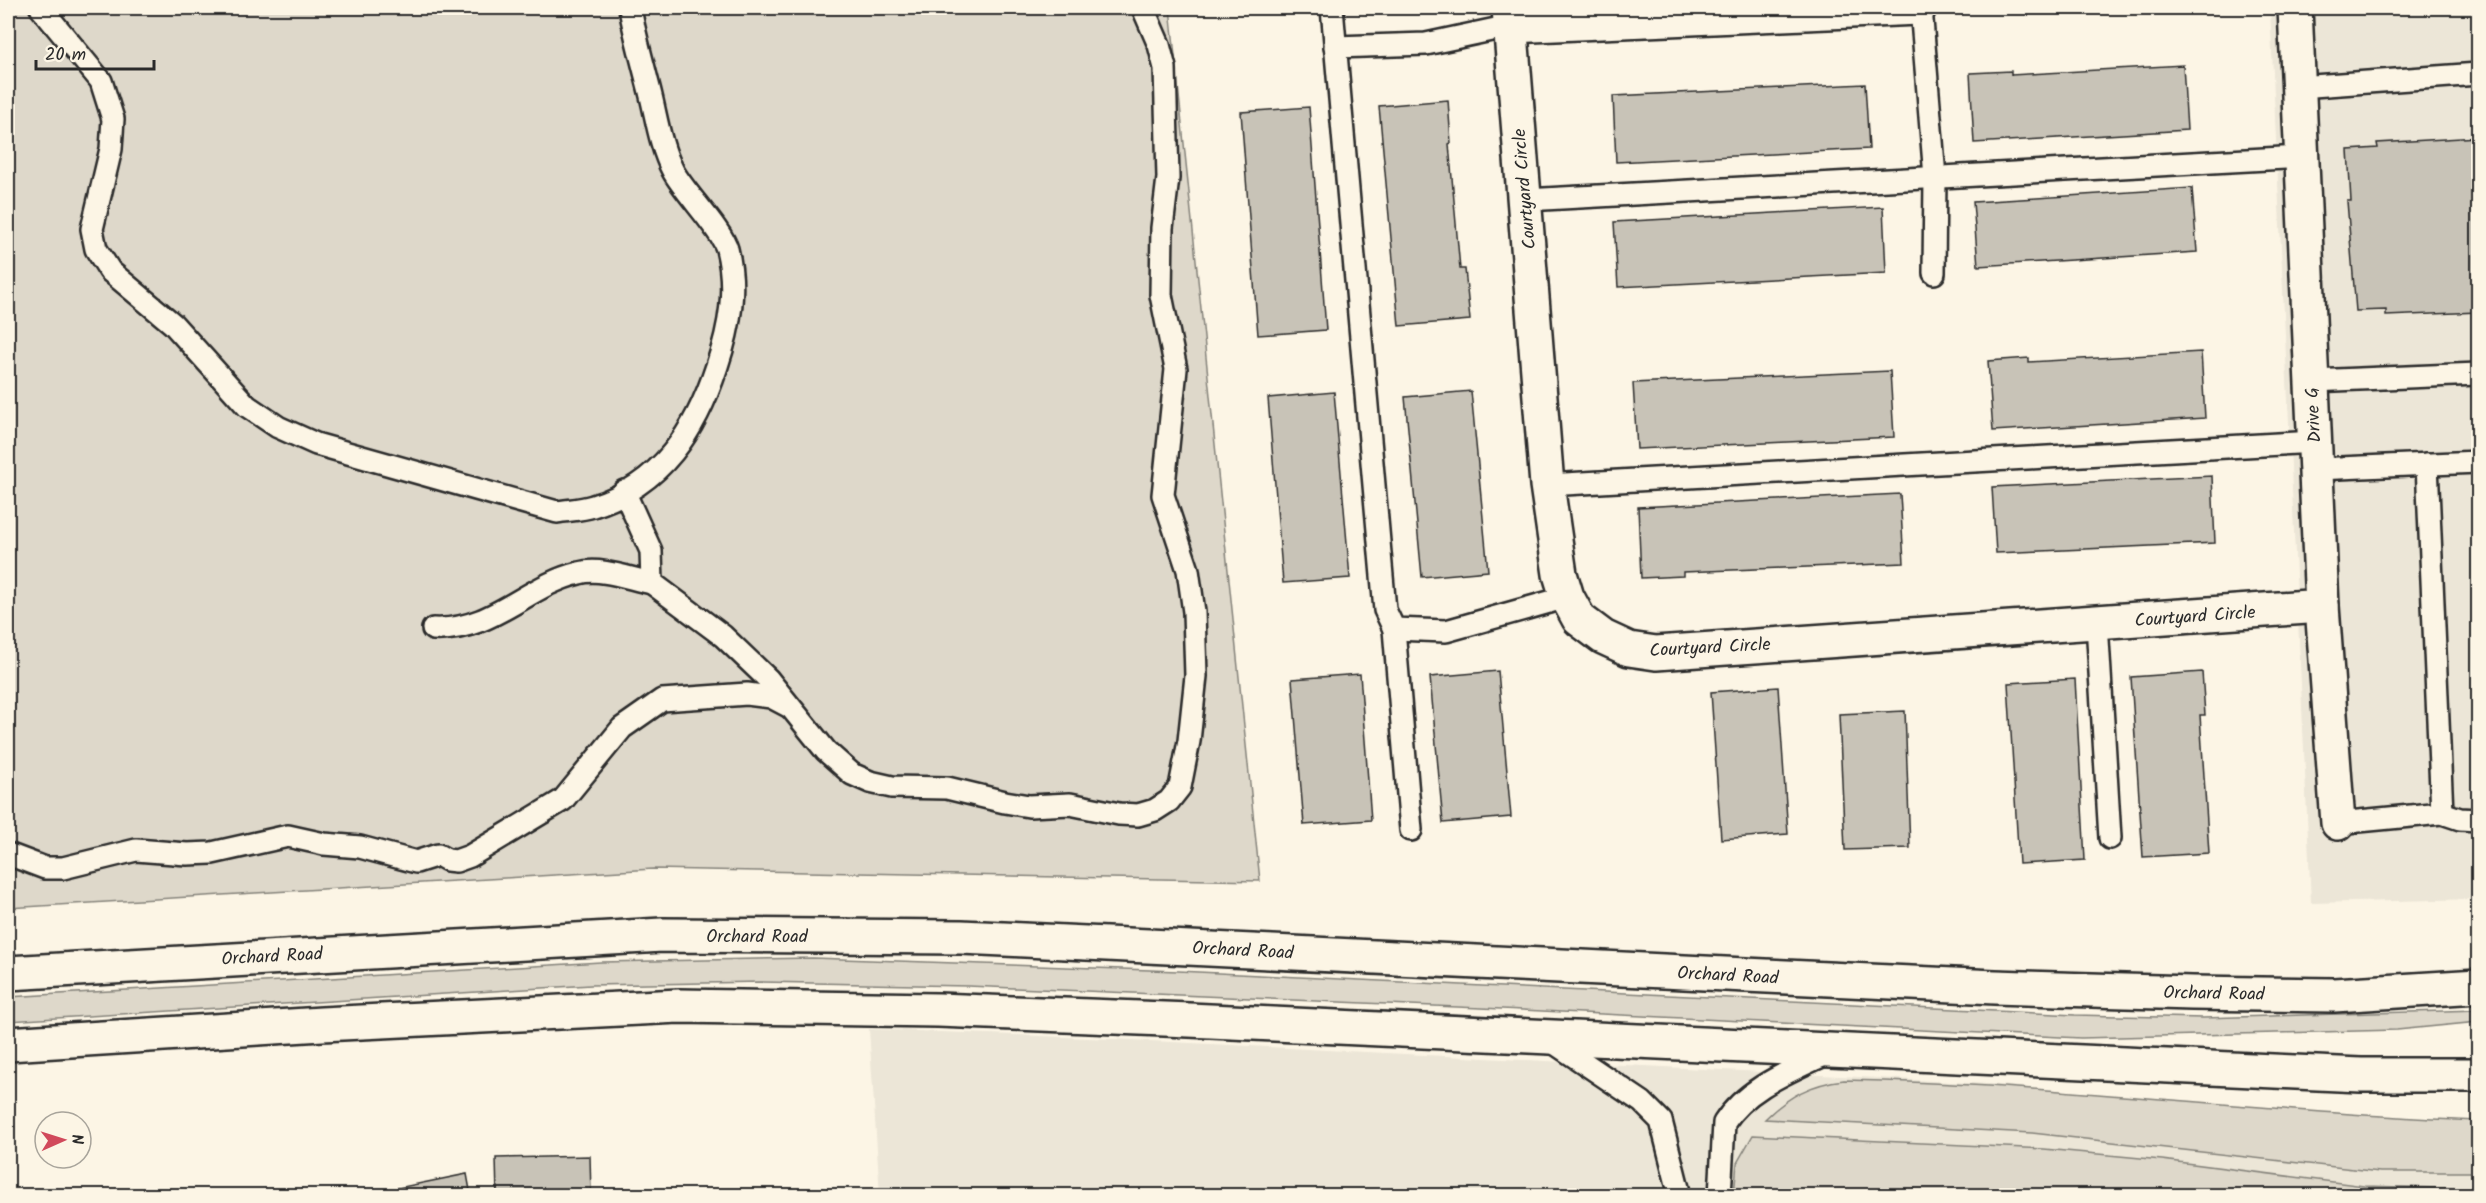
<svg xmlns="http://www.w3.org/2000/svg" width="2486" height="1203" font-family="Kalam,sans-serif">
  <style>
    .built { fill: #ece6d7 }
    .green { fill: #ded8ca; stroke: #84827a; stroke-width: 1.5 }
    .building { fill: #c8c3b7; stroke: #2b2b2b; stroke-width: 1.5 }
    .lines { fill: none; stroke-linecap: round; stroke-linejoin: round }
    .lane-casing { stroke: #2b2b2b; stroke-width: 26 }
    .street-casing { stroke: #2b2b2b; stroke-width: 38 }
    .primary-casing { stroke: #2b2b2b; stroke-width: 38 }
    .lane { stroke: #fcf5e5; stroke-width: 21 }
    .street { stroke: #fcf5e5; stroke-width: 33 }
    .primary { stroke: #fcf5e5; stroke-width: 33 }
    .labels { text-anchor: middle; stroke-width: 4.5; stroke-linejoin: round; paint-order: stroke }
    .street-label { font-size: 18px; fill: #2b2b2b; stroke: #fcf5e5 }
  </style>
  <rect width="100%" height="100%" fill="#fcf5e5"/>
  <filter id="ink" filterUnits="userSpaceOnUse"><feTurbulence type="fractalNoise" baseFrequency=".0167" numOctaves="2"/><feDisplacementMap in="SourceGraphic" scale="12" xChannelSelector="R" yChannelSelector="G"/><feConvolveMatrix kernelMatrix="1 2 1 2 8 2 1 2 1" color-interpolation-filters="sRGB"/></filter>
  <g filter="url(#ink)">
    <g class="built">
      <path d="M2270 8H2478V899L2311 903Z"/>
      <path d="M869 1029 1112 1039 1899 1079 1988 1084 2454 1129H2478V1195H880Z"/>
    </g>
    <g class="green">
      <path d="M8 8H1170L1260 881 653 869 8 908Z"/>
      <path d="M813 958 1178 971 2075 1015 2203 1018 2478 1010V1022L2397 1030 2081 1038 1481 1008 968 986 761 982 591 985 8 1021V997L601 962Z"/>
      <path d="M1844 1080C2056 1084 2267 1113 2478 1121V1172H2380L2032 1133 1765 1119C1789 1096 1810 1084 1844 1080Z"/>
      <path d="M1753 1135 2044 1149 2162 1160 2364 1186 2478 1189V1195H1734L1737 1163Z"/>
    </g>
    <g class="building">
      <path d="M2183 65 2187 130 1974 143 1970 73 2011 71V75Z"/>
      <path d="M1865 84 1869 149 1616 162 1613 96Z"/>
      <path d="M1448 100 1451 143 1449 144 1460 269H1465L1470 320 1399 326 1379 106Z"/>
      <path d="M1309 107 1326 330 1258 335 1241 112Z"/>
      <path d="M2478 137V312L2386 316V310L2356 311 2347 201H2351L2348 150 2378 148 2377 143Z"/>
      <path d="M2192 188 2197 252 1978 266 1973 202Z"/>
      <path d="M1883 207 1886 273 1618 287 1614 222Z"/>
      <path d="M2201 352 2205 418 1993 431 1988 361 2029 358V362Z"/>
      <path d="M1890 371 1894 437 1637 449 1633 383Z"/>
      <path d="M1471 391 1488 571 1422 577 1405 397Z"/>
      <path d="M1334 392 1350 578 1283 583 1268 398Z"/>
      <path d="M2212 476 2215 543 1996 553 1992 487Z"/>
      <path d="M1900 494 1904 563 1683 572V576L1641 578 1638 507Z"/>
      <path d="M1498 671 1511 817 1443 823 1430 677Z"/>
      <path d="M2202 672 2205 715H2200L2209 853 2143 857 2131 677Z"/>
      <path d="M1360 674 1371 820 1304 825 1292 679Z"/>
      <path d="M2075 679 2085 860 2019 864 2008 683Z"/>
      <path d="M1778 687 1788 834 1721 839 1711 692Z"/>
      <path d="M1905 711 1910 848 1845 850 1839 714Z"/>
      <path d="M590 1156 591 1196H497L496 1158Z"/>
      <path d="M467 1174 471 1196H378V1192Z"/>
    </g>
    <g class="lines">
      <defs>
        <g id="lane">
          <path d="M41 8 101 81 113 119 111 149 92 229 96 249 110 271 173 324 247 406 278 427 316 444 557 512C568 510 581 510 593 506 662 485 696 430 717 366 730 327 737 289 727 249 722 230 684 192 673 171 661 148 657 121 651 96 644 67 635 37 630 8"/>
          <path d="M1332 8 1385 610 1394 629 1446 631 1567 597"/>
          <path d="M1921 8 1935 177 1934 273"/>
          <path d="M1335 47 1426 44 1510 26"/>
          <path d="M2299 87 2478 74"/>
          <path d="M1526 200 2302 157"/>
          <path d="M2312 381 2478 374"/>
          <path d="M2427 464 2442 813"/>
          <path d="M2316 469 2478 462"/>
          <path d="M1547 485 2315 442"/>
          <path d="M624 491 651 551 652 583 723 636 768 679 826 751 852 774 870 782 892 787 947 788 1005 802 1029 806 1070 804 1119 814 1138 815 1155 810 1169 801 1180 787 1189 741 1196 676 1194 612 1188 570 1163 495 1176 369 1161 295 1162 228 1168 178 1165 68 1159 45 1143 8"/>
          <path d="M2097 623 2110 838"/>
          <path d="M433 629C492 632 527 585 579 573 602 567 630 579 652 583"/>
          <path d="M1394 629 1411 830"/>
          <path d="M2338 823 2442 813 2460 819 2478 820"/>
          <path d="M8 854 45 868H63L136 850 187 854 212 853 288 836 324 844 360 847 416 862 438 855 447 860 456 861 470 856 563 800 622 728 662 700 747 694 771 697 790 707"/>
          <path d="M1550 1040 1642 1102 1661 1121 1680 1196"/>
          <path d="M1720 1196 1724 1123C1747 1087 1791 1071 1828 1053"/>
        </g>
        <g id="street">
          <path d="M1509 8 1547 485 1560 574 1567 597 1579 619 1603 637 1629 649 1656 653 2322 606"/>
          <path d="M2295 8 2322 606 2338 823"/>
          <path d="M1510 26 1919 8"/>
        </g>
        <g id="primary">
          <path d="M8 973 662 935 961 937 1995 987 2192 993 2334 995 2478 986"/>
          <path d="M8 1044 322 1024 679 1006 938 1010 1189 1020 2361 1075H2478"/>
        </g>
      </defs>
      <use href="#lane" class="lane-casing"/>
      <use href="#street" class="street-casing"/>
      <use href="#primary" class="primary-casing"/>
      <use href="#lane" class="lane"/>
      <use href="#street" class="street"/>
      <use href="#primary" class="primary"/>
    </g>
  </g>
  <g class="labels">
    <g class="street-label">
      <text transform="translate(1524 189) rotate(-95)" y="6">Courtyard Circle</text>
      <text transform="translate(2313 415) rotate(-93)" y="6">Drive G</text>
      <text transform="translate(2195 616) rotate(-4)" y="6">Courtyard Circle</text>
      <text transform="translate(1710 647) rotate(-3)" y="6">Courtyard Circle</text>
      <text x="757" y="942">Orchard Road</text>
      <text transform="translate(1243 950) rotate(3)" y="6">Orchard Road</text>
      <text transform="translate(272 956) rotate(-3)" y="6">Orchard Road</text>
      <text transform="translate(1728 975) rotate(3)" y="6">Orchard Road</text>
      <text transform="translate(2214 993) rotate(1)" y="6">Orchard Road</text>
    </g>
  </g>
  <rect width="2486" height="1203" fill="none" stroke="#fcf5e5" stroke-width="30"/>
  <rect x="15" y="15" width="2456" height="1173" fill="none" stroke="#2b2b2b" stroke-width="2" filter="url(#ink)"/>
  <g transform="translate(63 1140) rotate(87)"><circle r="28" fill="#fcf5e5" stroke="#a8a49b" stroke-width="1.5"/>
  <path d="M0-4.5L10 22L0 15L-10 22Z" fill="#d1495b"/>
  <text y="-9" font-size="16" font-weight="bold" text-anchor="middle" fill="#2b2b2b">N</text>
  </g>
  <path d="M36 60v9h118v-9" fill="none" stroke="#2b2b2b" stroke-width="3"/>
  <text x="45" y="60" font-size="18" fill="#2b2b2b" stroke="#fcf5e5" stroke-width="4.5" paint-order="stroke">20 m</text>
</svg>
